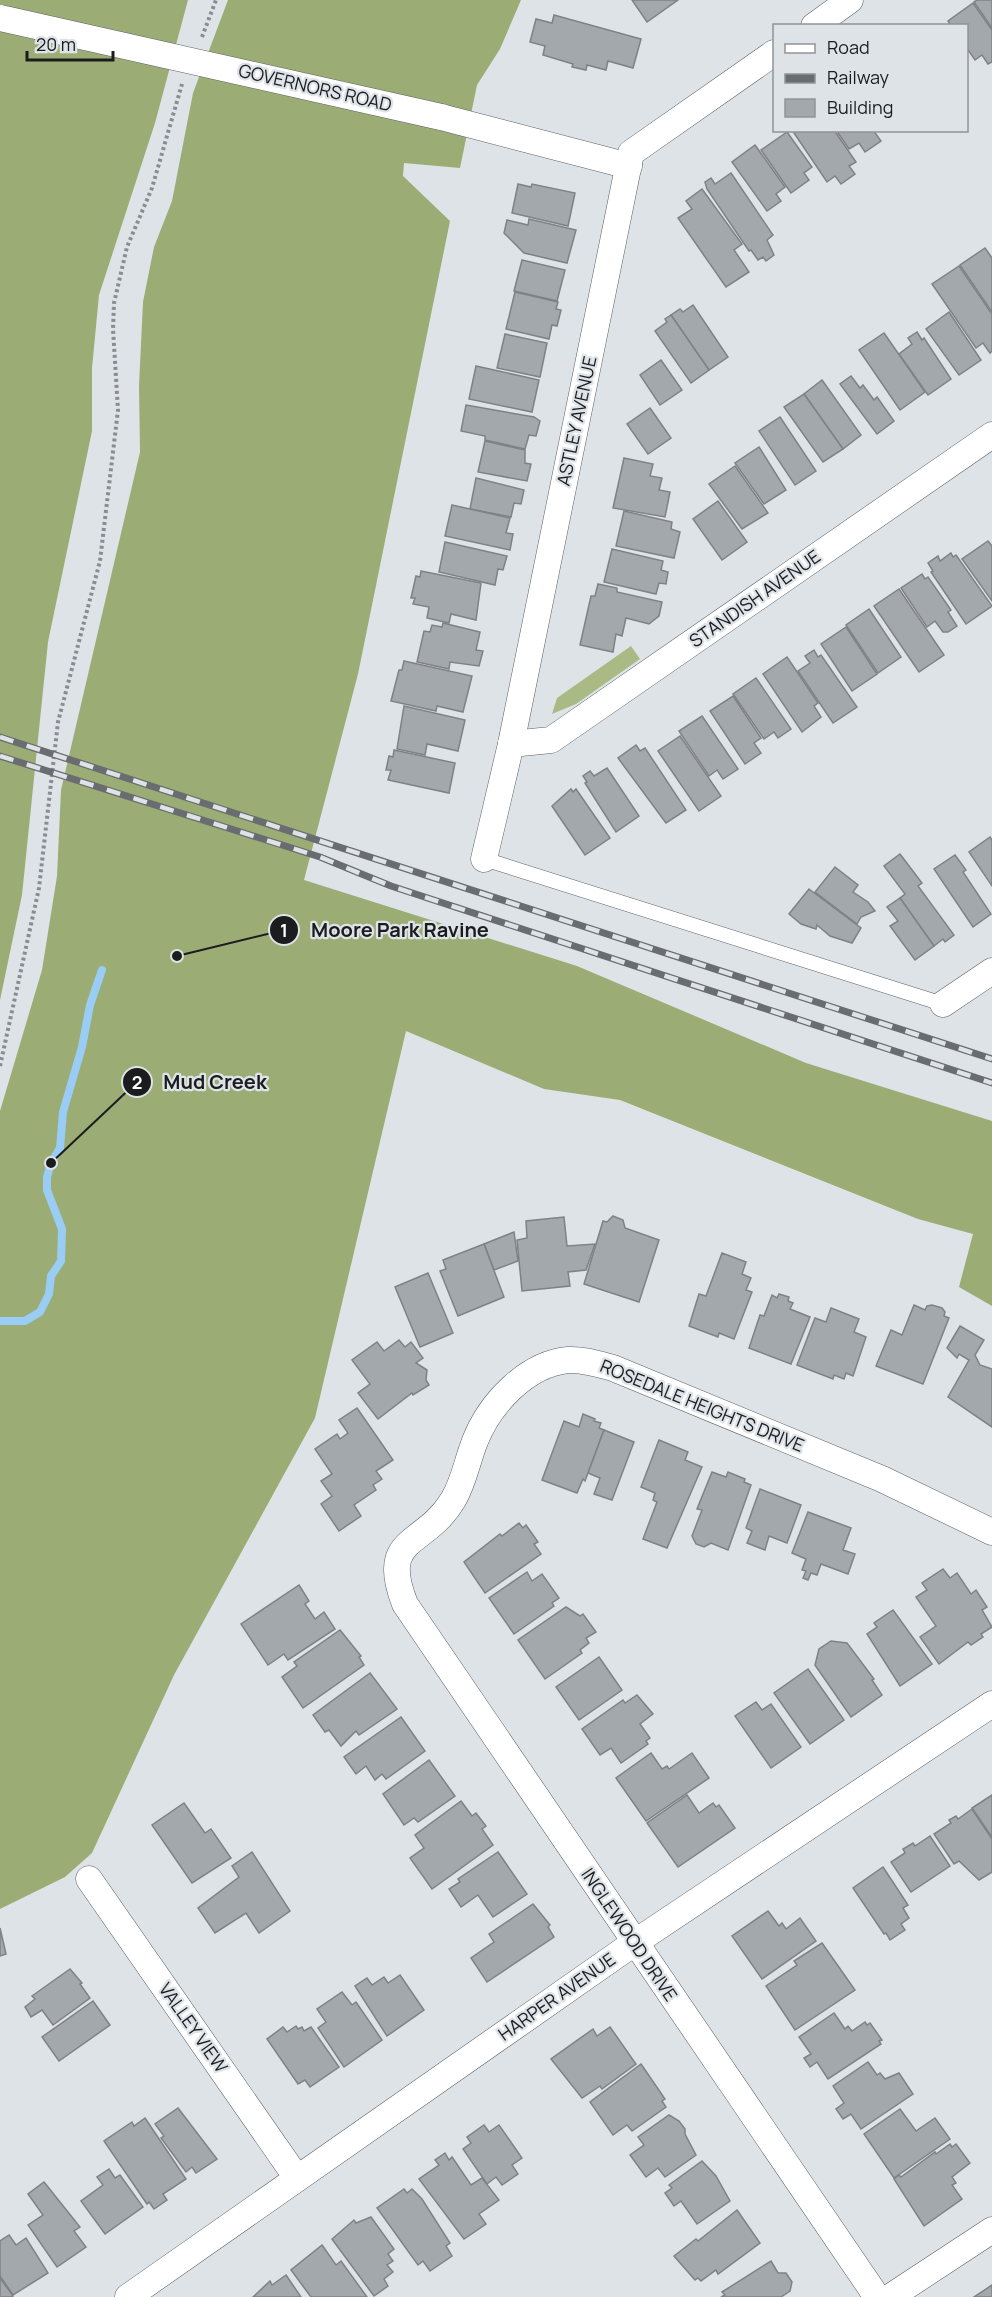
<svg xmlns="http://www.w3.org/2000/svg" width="992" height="2297" font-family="Manrope,sans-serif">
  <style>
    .green { fill: #aaba84 }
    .forest { fill: #9cac75 }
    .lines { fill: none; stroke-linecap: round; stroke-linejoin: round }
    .stream { stroke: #9acdf5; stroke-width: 8 }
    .building { fill: #a3a8ad; stroke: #7e8287; stroke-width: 1.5 }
    .lane-casing { stroke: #5b6064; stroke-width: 15 }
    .street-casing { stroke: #5b6064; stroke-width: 27 }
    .path { stroke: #898c90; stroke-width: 4; stroke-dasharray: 3 3; stroke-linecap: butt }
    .lane { stroke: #fff; stroke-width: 14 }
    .street { stroke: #fff; stroke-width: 26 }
    .rail-casing { stroke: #696d70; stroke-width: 7 }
    .rail { stroke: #dee3e8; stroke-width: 4.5; stroke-dasharray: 14; stroke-linecap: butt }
    .street-bridge-casing { stroke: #5b6064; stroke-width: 27; stroke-linecap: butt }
    .street-bridge { stroke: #fff; stroke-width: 26 }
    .labels { text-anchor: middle; stroke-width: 4.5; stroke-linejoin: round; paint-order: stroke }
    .street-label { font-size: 18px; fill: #1a1c1e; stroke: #dee3e8 }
    .leader { fill: none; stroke: #1a1c1e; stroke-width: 2 }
    .callout-dot { fill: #1a1c1e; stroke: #dee3e8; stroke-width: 2 }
    .mark-label { font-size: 18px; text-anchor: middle; font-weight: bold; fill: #fff }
    .callout-label { font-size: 20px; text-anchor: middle; font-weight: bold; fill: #1a1c1e; stroke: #dee3e8; stroke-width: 4.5; stroke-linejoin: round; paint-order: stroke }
  </style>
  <rect width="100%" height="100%" fill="#dee3e8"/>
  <path class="green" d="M631 646 640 659 576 704 552 714 557 698Z"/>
  <g class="forest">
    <path d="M0 0H188L155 123 99 295 92 368V431L48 642 22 895 0 1000Z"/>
    <path d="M228 0H521L500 49 477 85 460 168 404 163 403 176 450 221 358 674 304 880 577 966 806 1063 992 1121V1306L959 1287 973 1234 918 1219 620 1100 544 1089 406 1031 315 1418 174 1675 92 1853 65 1877 0 1909V1111L42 970 57 876 61 790 140 452 139 386 143 302 154 247 172 201 193 93Z"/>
  </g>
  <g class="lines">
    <path class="stream" d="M0 1321H25L40 1312 49 1294 51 1276 61 1261 62 1229 47 1190V1177L51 1163 60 1148 63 1112 82 1047 90 1005 102 970"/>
  </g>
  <g class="building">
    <path d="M632 0H678L647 22Z"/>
    <path d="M977 0H992V28L974 2Z"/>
    <path d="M973 3 992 30V62L988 64 982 55 975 60 966 47V26H951L948 21Z"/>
    <path d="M554 15 641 39 633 68 608 61 606 70 587 65 586 70 572 67 573 64 543 55 545 46 530 42 536 19 552 23Z"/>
    <path d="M792 130H834L856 162 849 166 855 174 841 184 835 176 827 182Z"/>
    <path d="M836 130H873L881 141 865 152 859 143 849 149Z"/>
    <path d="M787 132 812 167 804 173 809 180 791 193 761 150Z"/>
    <path d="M755 145 785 187 776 194 781 201 767 211 732 162Z"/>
    <path d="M731 173 773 235 767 240 774 255 766 261 763 257 758 260 751 250 749 251 707 189 705 182 711 178 715 184Z"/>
    <path d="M518 184 531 187 532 184 575 193 568 226 512 213Z"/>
    <path d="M702 189 742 244 734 250 749 272 726 287 678 218 692 209 686 201Z"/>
    <path d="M529 219 576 230 567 263 524 253 504 233 507 220 528 225Z"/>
    <path d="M985 248 992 258V312L960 265Z"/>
    <path d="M522 260 565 270 557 301 514 291Z"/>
    <path d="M959 266 992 314V351L990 353 983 343 976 348 932 284Z"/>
    <path d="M515 292 558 302 556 309 561 310 557 326 552 325 549 339 506 329Z"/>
    <path d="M693 305 728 357 709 370 671 315 680 309 683 312Z"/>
    <path d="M949 312 981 360 959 375 926 329Z"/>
    <path d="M671 315 709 370 691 383 655 331 667 322 665 319Z"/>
    <path d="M917 332 922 340 924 338 951 379 928 395 899 354 912 344 908 338Z"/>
    <path d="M884 333 925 392 900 410 859 350Z"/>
    <path d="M505 334 547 343 540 377 497 368Z"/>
    <path d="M661 360 682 390 660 405 640 375Z"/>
    <path d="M476 366 539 380 532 412 469 399Z"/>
    <path d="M851 376 860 388 863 385 874 400 877 397 894 421 877 434 840 384Z"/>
    <path d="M822 380 861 435 843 449 804 394Z"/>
    <path d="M804 394 843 449 823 462 784 407Z"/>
    <path d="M466 405 534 417 540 421 536 436 529 435 525 449 485 440V436L461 431Z"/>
    <path d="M650 408 671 438 648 454 627 424Z"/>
    <path d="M780 417 816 471 795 485 759 431Z"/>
    <path d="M485 441 525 450V463L531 464 527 481 478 472Z"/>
    <path d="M759 447 786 490 764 504 735 463Z"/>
    <path d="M624 458 653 464 650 476 662 478 659 490 670 492 665 517 613 508Z"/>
    <path d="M735 466 768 513 742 529 709 484Z"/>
    <path d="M476 478 524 490 521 504 514 503 511 517 470 509Z"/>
    <path d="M718 501 747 542 722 560 693 519Z"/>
    <path d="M452 505 510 518 506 533 513 534 510 550 445 536Z"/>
    <path d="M624 511 672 522 671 529 680 532 674 558 616 546Z"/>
    <path d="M988 541 992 546V601L962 559Z"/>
    <path d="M445 542 507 556 503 570 498 569 495 585 439 572Z"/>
    <path d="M612 549 663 561 661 570 668 572 666 584 659 583 656 594 604 582Z"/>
    <path d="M951 553 953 557 956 555 992 606 966 624 931 572 933 571 928 563 938 556 940 561Z"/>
    <path d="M421 571 481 583 476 620 451 614 449 623 427 618 429 607 413 604 415 598H411L416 576 420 577Z"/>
    <path d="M922 574 925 579 928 577 951 610 948 612 957 626 948 632H943L935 621 927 627 901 588Z"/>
    <path d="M598 584 617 588V592L662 602 659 616 649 624 626 618 622 636 616 634 613 652 580 645 591 596H595Z"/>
    <path d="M899 589 944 655 919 672 874 606Z"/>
    <path d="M869 609 901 657 878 673 846 625Z"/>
    <path d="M443 623 480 632 476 650 483 651 479 666 450 662 449 669 417 662 424 631 430 632 432 625 442 627Z"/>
    <path d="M846 627 877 674 852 691 821 644Z"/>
    <path d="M814 650 818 657 821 655 857 707 833 723 798 671 810 663 805 656Z"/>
    <path d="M787 657 818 703 814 706 821 717 802 732 763 674Z"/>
    <path d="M404 661 472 676 463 712 437 706 436 711 391 701 399 670H402Z"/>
    <path d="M756 678 791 729 778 738 774 732 764 739 733 694Z"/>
    <path d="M733 696 761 738 754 743 761 753 745 764 710 711Z"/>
    <path d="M404 706 465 720 458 751 427 744 425 755 397 749Z"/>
    <path d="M702 716 738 769 723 779 717 770 709 776 679 731Z"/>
    <path d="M680 736 721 796 699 811 658 751Z"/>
    <path d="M636 745 640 751 645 748 686 810 666 823 618 758Z"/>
    <path d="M394 750 455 763 449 793 388 780 391 770H386L389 756 393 757Z"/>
    <path d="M607 768 639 816 616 832 585 783 587 782 583 776 590 771 594 776Z"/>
    <path d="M571 789 573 792 576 789 610 838 585 855 552 806Z"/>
    <path d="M990 837 992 840V886L969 852Z"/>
    <path d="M900 854 922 883 918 886 954 935 945 942 943 939 934 946 900 898 905 894 884 866Z"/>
    <path d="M955 855 966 870 963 872 991 914 973 927 934 869Z"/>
    <path d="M835 867 858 885 853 892 868 902 875 911 861 917 857 924 815 892Z"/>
    <path d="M809 889 861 928 852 943 830 936 817 925 816 929 801 924 789 914Z"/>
    <path d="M900 898 934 946 915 960 890 926 898 921 887 907Z"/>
    <path d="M613 1216 623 1220 625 1228 659 1240 639 1302 584 1284 603 1221 607 1222Z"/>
    <path d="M564 1217 567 1246 595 1244 586 1270 568 1272 570 1286 522 1291 517 1240 527 1238 526 1221Z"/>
    <path d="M514 1232 518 1261 494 1270 484 1244Z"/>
    <path d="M484 1244 504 1297 458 1316 440 1271 446 1269 443 1260Z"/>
    <path d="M722 1253 746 1262 742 1274 751 1278 746 1290 752 1292 734 1339 719 1333 718 1337 689 1326 699 1294 706 1296Z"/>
    <path d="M428 1273 453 1333 420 1347 395 1287Z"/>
    <path d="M779 1294 789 1297 788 1301 793 1303 790 1309 810 1317 791 1364 749 1348 760 1315 764 1316 772 1295 777 1298Z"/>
    <path d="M914 1305 925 1310 927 1306 932 1305 942 1308 945 1312 944 1316 949 1318 923 1384 876 1366 891 1330 902 1335Z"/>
    <path d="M831 1308 859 1319 854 1332 866 1337 853 1376 846 1373 844 1379 834 1375 833 1379 797 1365 815 1318 826 1322Z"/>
    <path d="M960 1326 984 1340 975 1355 980 1365 992 1369V1427L948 1397 969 1360 959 1354 957 1358 947 1348Z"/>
    <path d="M399 1340 405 1347 411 1342 423 1358 416 1363 427 1370 426 1380 429 1385 413 1395 412 1393 378 1419 358 1393 370 1384 352 1360 377 1342 384 1351Z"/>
    <path d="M357 1408 393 1460 376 1471 382 1479 373 1485 376 1490 354 1505 361 1516 339 1531 321 1504 332 1496 321 1481 332 1474 315 1449 337 1434 340 1439 348 1433 339 1420Z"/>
    <path d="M583 1414 595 1419 594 1421 601 1423 599 1428 604 1430 585 1481 583 1479 577 1493 542 1480 564 1421 579 1427Z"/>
    <path d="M604 1430 634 1442 612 1500 594 1494 600 1478 588 1473Z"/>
    <path d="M659 1440 688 1452 685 1460 702 1467 667 1548 643 1539 657 1502 653 1500 655 1493 641 1487Z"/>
    <path d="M712 1472 726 1477 728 1472 745 1479 744 1482 751 1485 728 1550 711 1543 704 1547 696 1544 692 1536 702 1510 697 1509Z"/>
    <path d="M760 1489 801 1505 787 1543 769 1536 765 1550 747 1543 752 1531 746 1528Z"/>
    <path d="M808 1512 851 1528 843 1550 855 1554 848 1574 821 1564 817 1575 811 1573 808 1580 803 1578 806 1571 802 1570 806 1559 792 1553Z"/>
    <path d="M519 1523 523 1528 526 1525 538 1542 534 1544 541 1554 485 1593 464 1562 500 1534 502 1536Z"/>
    <path d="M943 1569 950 1578 957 1573 971 1594 976 1590 987 1607 982 1610 992 1627 981 1634 983 1637 971 1645 968 1642 939 1664 920 1637 936 1626 916 1597 927 1590 922 1583Z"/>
    <path d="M527 1572 532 1581 542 1574 559 1598 552 1603 554 1606 514 1634 489 1598Z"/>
    <path d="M299 1585 309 1601 305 1604 315 1619 324 1612 335 1629 288 1660 284 1654 268 1665 241 1624Z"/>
    <path d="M566 1607 580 1616 583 1614 596 1632 586 1638 589 1643 580 1650 582 1653 545 1679 518 1640Z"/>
    <path d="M893 1610 932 1664 900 1686 867 1634 877 1627 874 1623Z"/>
    <path d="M340 1630 361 1656 359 1657 364 1665 303 1708 282 1677 297 1666 294 1662Z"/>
    <path d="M831 1641 847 1643 874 1679 872 1680 882 1695 851 1717 815 1665 819 1649Z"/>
    <path d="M599 1657 622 1690 579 1720 556 1687Z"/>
    <path d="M808 1669 844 1720 810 1744 774 1693Z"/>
    <path d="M370 1673 397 1709 359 1735 356 1731 341 1746 329 1730 325 1732 313 1715Z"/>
    <path d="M637 1695 653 1714 640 1724 650 1738 646 1741 648 1744 621 1763 611 1748 600 1755 582 1729 623 1700 625 1703Z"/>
    <path d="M756 1702 762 1710 771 1704 801 1747 771 1768 735 1716Z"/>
    <path d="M401 1717 425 1751 386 1779 382 1774 375 1780 366 1766 356 1774 344 1757Z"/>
    <path d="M651 1753 662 1769 667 1766 669 1769 692 1753 709 1778 646 1821 616 1778Z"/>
    <path d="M429 1760 455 1796 418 1822 414 1818 404 1825 383 1794Z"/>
    <path d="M687 1795 699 1813 713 1803 716 1807 719 1805 735 1828 678 1867 647 1823Z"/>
    <path d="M992 1795V1837L972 1808Z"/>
    <path d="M461 1801 472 1816 476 1813 486 1826 482 1829 493 1845 432 1889 410 1858 424 1848 415 1835Z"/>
    <path d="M184 1803 205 1833 211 1829 231 1858 192 1883 152 1825Z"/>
    <path d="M972 1809 992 1839V1872L979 1880 959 1861 954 1864 934 1834 951 1823 949 1820 956 1816 958 1819Z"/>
    <path d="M930 1836 950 1866 911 1892 891 1862 905 1853 903 1849 913 1843 915 1846Z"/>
    <path d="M252 1852 290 1911 259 1933 246 1913 215 1933 198 1908 239 1877 232 1866Z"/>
    <path d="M498 1852 527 1894 493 1917 478 1895 461 1907 449 1889 460 1882 458 1879Z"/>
    <path d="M883 1867 908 1905 903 1908 909 1918 901 1924 905 1930 890 1940 886 1933 884 1934 853 1888Z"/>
    <path d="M533 1904 550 1925 548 1927 554 1937 487 1982 471 1958 494 1942 489 1934Z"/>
    <path d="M768 1911 779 1926 782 1923 786 1929 800 1918 816 1941 762 1979 732 1936Z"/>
    <path d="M0 1928 6 1954 0 1956Z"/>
    <path d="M822 1943 855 1990 795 2030 766 1986 797 1965 794 1961Z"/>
    <path d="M70 1969 82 1983 80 1984 90 1998 53 2025 42 2010 31 2017 25 2007 35 1999 32 1996Z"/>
    <path d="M400 1975 424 2010 387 2036 355 1986 367 1978 372 1985 384 1977 388 1983Z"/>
    <path d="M342 1992 352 2005 356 2002 382 2040 344 2067 318 2028 326 2022 317 2009Z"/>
    <path d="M93 2001 110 2025 59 2061 42 2037Z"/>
    <path d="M834 2013 845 2029 848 2026 852 2031 865 2022 867 2025 870 2023 882 2040 879 2041 881 2044 828 2079 817 2062 810 2067 804 2058 811 2054 799 2037Z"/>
    <path d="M296 2026 298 2029 302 2027 304 2031 311 2027 339 2067 310 2087 305 2080 298 2084 267 2039 283 2027 287 2032Z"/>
    <path d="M610 2027 636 2064 602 2089 600 2086 582 2098 551 2059 593 2029 597 2036Z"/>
    <path d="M868 2062 877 2075 880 2073 885 2079 899 2073 913 2094 861 2129 851 2114 843 2119 836 2109 844 2103 833 2086Z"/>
    <path d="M641 2064 665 2099 662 2101 666 2107 632 2131 627 2125 613 2135 590 2102Z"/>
    <path d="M178 2108 217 2159 196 2173 192 2167 186 2172 161 2138 164 2136 155 2124Z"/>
    <path d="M900 2109 916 2131 935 2118 950 2139 894 2178 864 2134Z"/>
    <path d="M669 2115 679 2121 685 2129V2134L696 2155 665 2177 658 2168 646 2177 630 2155 644 2145 638 2137Z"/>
    <path d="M145 2118 186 2179 163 2194 167 2200 154 2209 149 2202 147 2204 104 2141 132 2122 134 2126Z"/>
    <path d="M484 2125 489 2132 499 2125 522 2158 512 2165 518 2174 502 2185 496 2177 487 2184 463 2149 471 2143 467 2137Z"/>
    <path d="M950 2144 952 2147 956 2144 970 2163 952 2177 956 2183 952 2185 962 2199 924 2226 894 2179 899 2175 901 2177 935 2152 936 2154Z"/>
    <path d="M445 2153 449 2160 452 2157 471 2185 482 2178 499 2200 479 2214 486 2224 464 2239 419 2179 439 2165 435 2160Z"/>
    <path d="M702 2161 716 2176 730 2201 697 2224 681 2201 674 2206 665 2193 672 2188 669 2185Z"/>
    <path d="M109 2169 115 2178 120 2175 143 2207 105 2234 81 2201 103 2185 97 2177Z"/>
    <path d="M44 2182 80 2227 74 2231 86 2247 57 2267 28 2225 43 2215 28 2194Z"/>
    <path d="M404 2189 407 2193 412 2189 422 2199 450 2243 446 2246 452 2256 430 2271 423 2261 418 2265 377 2208Z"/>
    <path d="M737 2210 760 2243 718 2274 716 2270 701 2281 698 2278 695 2280 674 2256 696 2239 698 2241Z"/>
    <path d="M371 2217 394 2249 388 2254 393 2261 387 2265 393 2272 384 2279 388 2286 374 2296 332 2239 354 2220 356 2223Z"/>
    <path d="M9 2235 16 2245 26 2238 48 2273 13 2295 0 2276V2241Z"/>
    <path d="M322 2245 336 2265 341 2261 367 2297H311L291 2270Z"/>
    <path d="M771 2261 778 2273H786L792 2282 790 2291 781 2297H721L725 2295 722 2292Z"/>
    <path d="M286 2275 301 2297H253L270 2281 272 2285Z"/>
    <path d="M0 2278 13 2296 11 2297H0Z"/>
    <path d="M992 2285V2297H974Z"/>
  </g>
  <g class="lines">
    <defs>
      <path id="lane" d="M484 859 943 1004"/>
      <g id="street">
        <path d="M814 26 850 0"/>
        <path d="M441 117 629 166"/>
        <path d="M511 744 551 740 992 435"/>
        <path d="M484 859 511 744 631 153 774 53"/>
        <path d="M943 1004 992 971"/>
        <path d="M89 1879 297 2178"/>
        <path d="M128 2297 634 1943 992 1704"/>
        <path d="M877 2297 405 1604C378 1535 424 1548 453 1500 464 1482 467 1461 475 1441 490 1403 527 1364 568 1360 583 1359 598 1364 613 1368L882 1479 992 1532"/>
        <path d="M890 2297 992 2230"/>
      </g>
    </defs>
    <use href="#lane" class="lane-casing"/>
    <use href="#street" class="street-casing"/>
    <g class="path">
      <path d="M202 37 216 0"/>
      <path d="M0 1066 39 888 58 722 100 561 118 410 113 329 114 303 127 247 152 188 182 84"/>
    </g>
    <use href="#lane" class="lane"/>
    <use href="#street" class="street"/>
    <defs>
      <g id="rail">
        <path d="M0 737 992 1059"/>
        <path d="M0 756 320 857 391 886 992 1083"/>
      </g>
    </defs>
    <use href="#rail" class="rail-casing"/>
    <use href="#rail" class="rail"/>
    <defs>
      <path id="street-bridge" d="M0 18 441 117"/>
    </defs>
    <use href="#street-bridge" class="street-bridge-casing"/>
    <use href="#street-bridge" class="street-bridge"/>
  </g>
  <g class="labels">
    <g class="street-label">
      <text transform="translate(315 88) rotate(13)" y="6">GOVERNORS ROAD</text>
      <text transform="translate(577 421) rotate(-78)" y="6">ASTLEY AVENUE</text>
      <text transform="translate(755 599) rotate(-35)" y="6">STANDISH AVENUE</text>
      <text transform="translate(702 1406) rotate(22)" y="6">ROSEDALE HEIGHTS DRIVE</text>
      <text transform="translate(629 1935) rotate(56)" y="6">INGLEWOOD DRIVE</text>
      <text transform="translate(557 1997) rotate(-35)" y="6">HARPER AVENUE</text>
      <text transform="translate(193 2028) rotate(55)" y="6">VALLEY VIEW</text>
    </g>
  </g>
  <path class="leader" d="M177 956L284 930M51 1163L137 1082"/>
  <g class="callout-dot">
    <circle cx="177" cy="956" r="6"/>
    <circle cx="51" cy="1163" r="6"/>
    <circle cx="284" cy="930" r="15"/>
    <circle cx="137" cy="1082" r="15"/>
  </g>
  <g class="mark-label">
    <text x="284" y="937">1</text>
    <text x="137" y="1089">2</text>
  </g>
  <g class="callout-label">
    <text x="400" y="937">Moore Park Ravine</text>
    <text x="215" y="1089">Mud Creek</text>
  </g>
  <rect x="773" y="24" width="195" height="108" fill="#dee3e8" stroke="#909397" stroke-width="1.5"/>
  <rect x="785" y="44" width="30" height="9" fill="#ffffff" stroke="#909397" stroke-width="1.5"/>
  <text x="827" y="54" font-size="18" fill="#1a1c1e">Road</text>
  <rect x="785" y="74" width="30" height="9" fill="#696d70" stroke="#909397" stroke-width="1.5"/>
  <text x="827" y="84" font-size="18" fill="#1a1c1e">Railway</text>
  <rect x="785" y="99" width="30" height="18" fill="#a3a8ad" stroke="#909397" stroke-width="1.5"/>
  <text x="827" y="114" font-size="18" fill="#1a1c1e">Building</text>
  <path d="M27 51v9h86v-9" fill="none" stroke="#1a1c1e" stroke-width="3"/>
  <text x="36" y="51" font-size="18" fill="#1a1c1e" stroke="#dee3e8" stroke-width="4.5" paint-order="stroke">20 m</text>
</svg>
